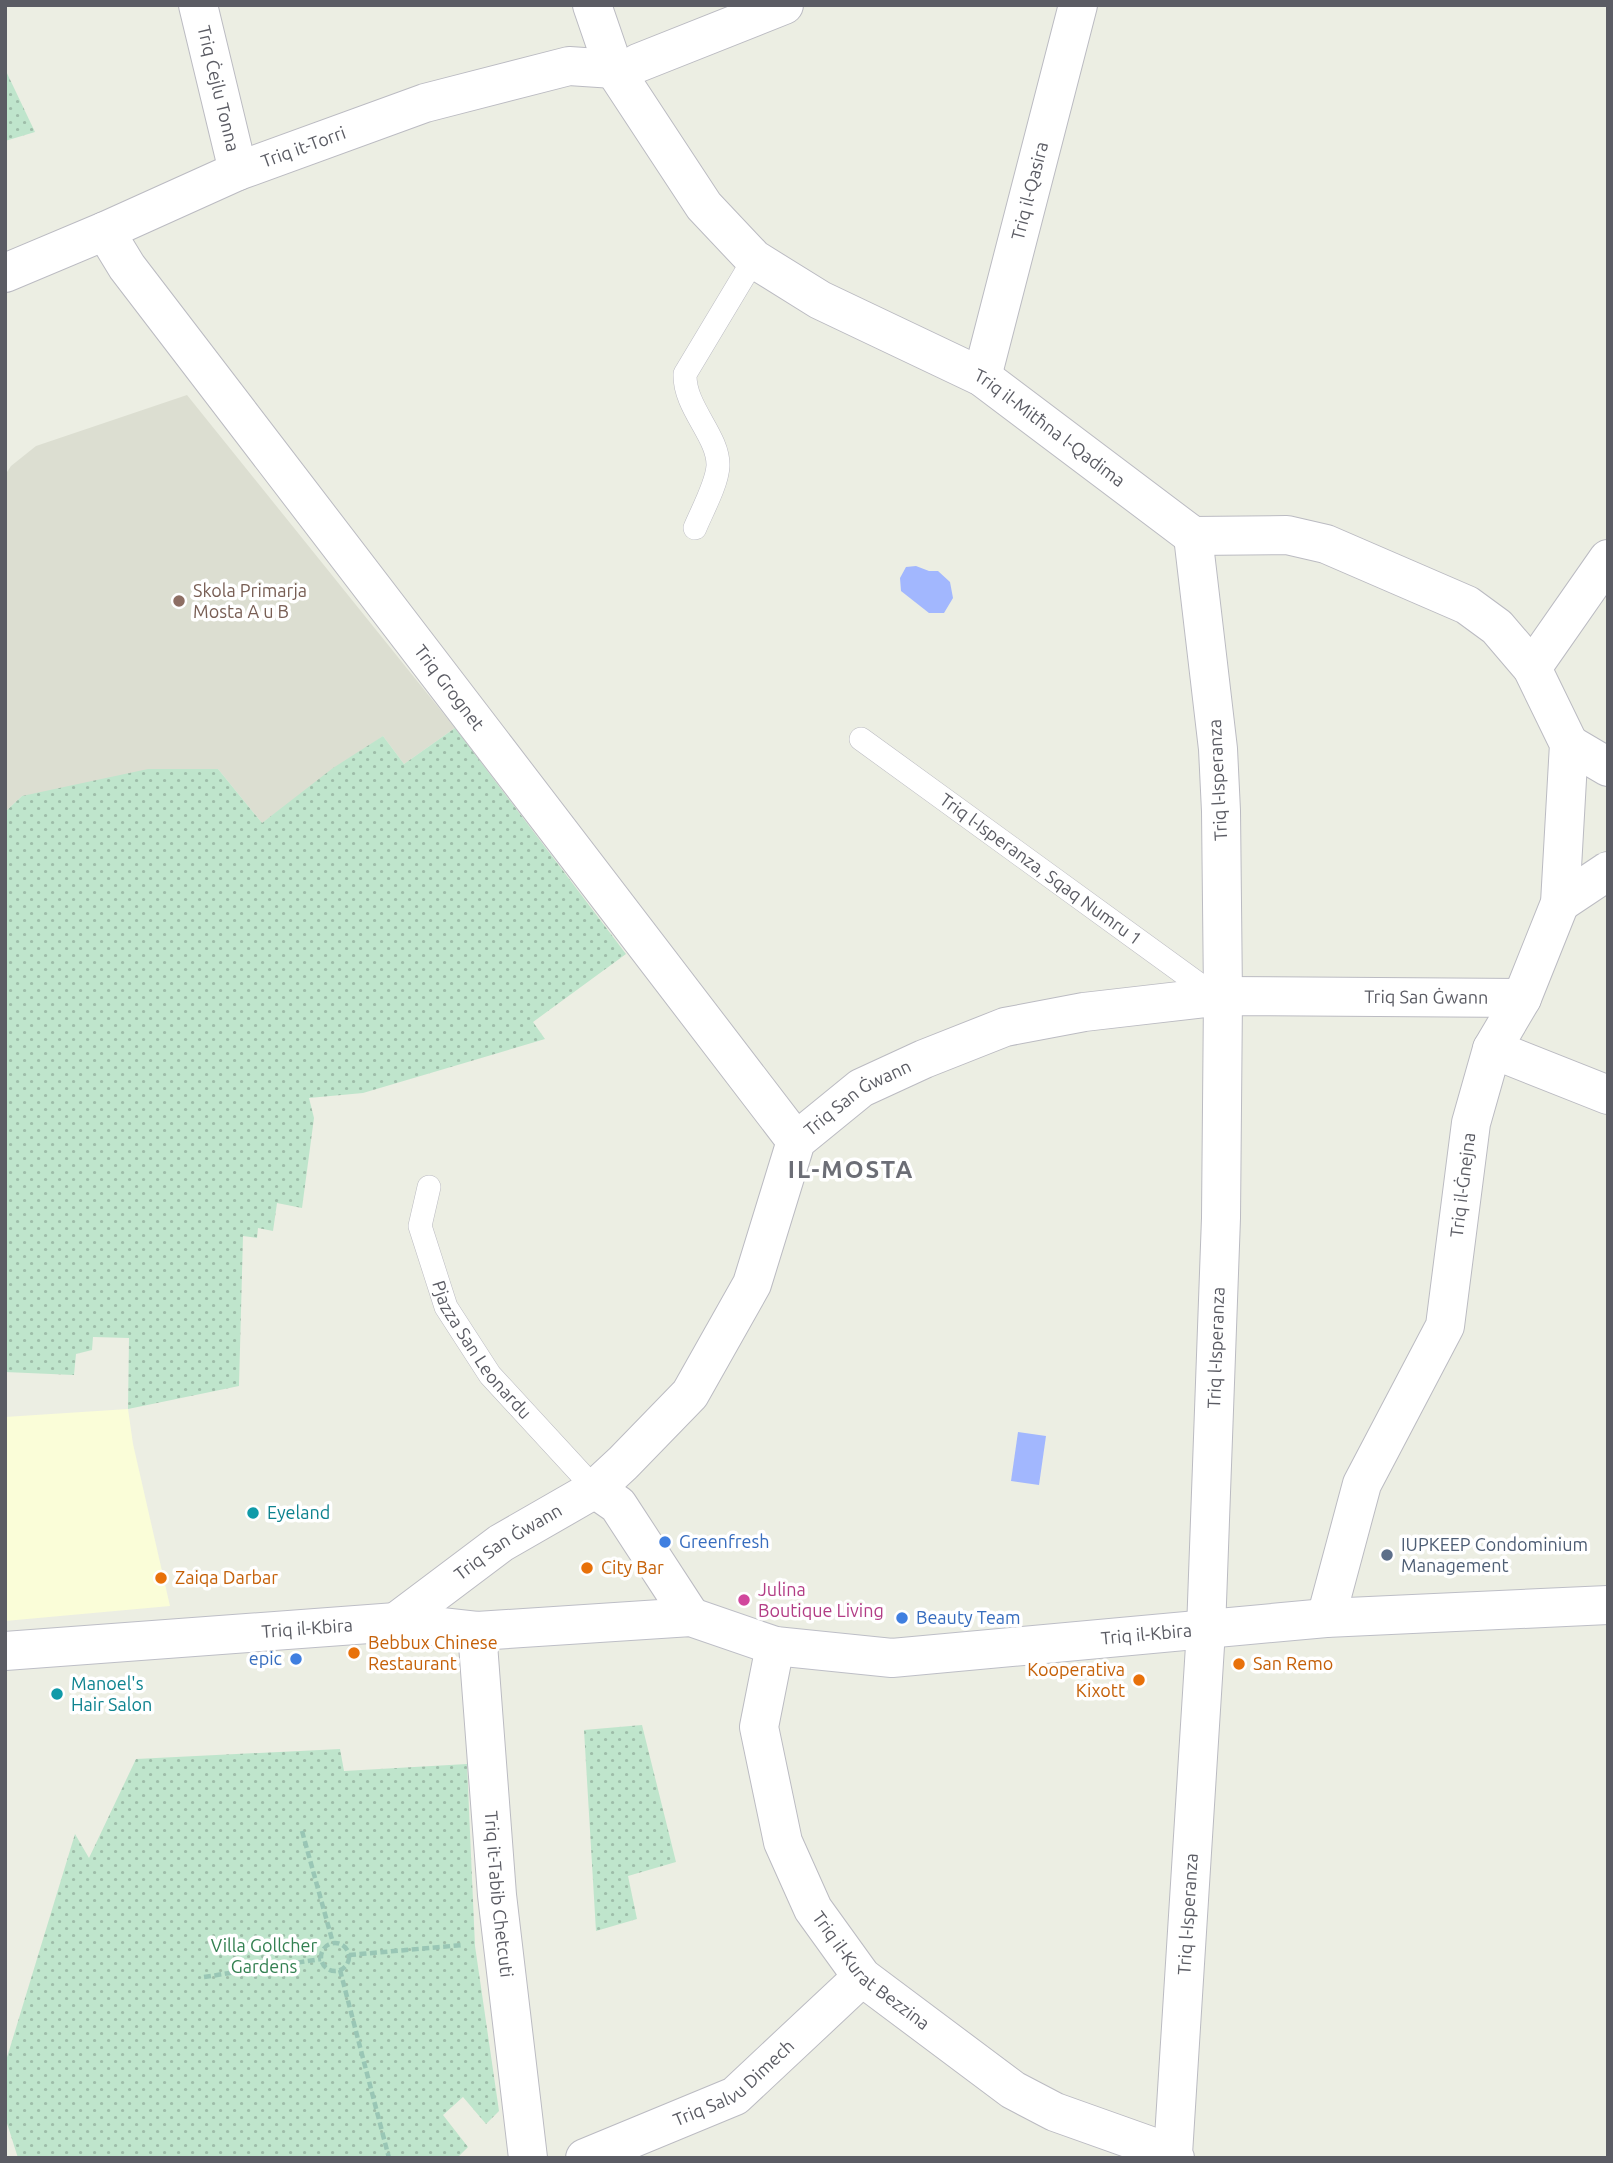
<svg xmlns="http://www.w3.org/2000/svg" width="1613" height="2163" font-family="Ubuntu,sans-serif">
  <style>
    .commercial { fill: #fafdd8 }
    .education { fill: #dcded1 }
    .grass { fill: url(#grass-dots) }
    .water { fill: #a2b7fe }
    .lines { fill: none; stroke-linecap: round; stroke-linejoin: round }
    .service-casing { stroke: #bbbbc2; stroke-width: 24 }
    .minor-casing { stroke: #bbbbc2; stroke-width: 40 }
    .secondary-casing { stroke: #bdbec6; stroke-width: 40 }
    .path { stroke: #99c6b5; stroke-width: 4.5; stroke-dasharray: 7 3.5; stroke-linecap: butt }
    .service { stroke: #fff; stroke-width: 23 }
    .minor { stroke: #fff; stroke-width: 38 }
    .secondary { stroke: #fff; stroke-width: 38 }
    .education-dot { fill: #8d6e63; stroke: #fff; stroke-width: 2.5 }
    .culture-dot { fill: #0f9aa8; stroke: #fff; stroke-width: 2.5 }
    .shop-dot { fill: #3f7fe0; stroke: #fff; stroke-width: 2.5 }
    .service-dot { fill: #5c6f8a; stroke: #fff; stroke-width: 2.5 }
    .food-dot { fill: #e8710a; stroke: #fff; stroke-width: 2.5 }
    .hotel-dot { fill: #d1479c; stroke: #fff; stroke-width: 2.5 }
    .labels { text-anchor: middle; stroke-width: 7; stroke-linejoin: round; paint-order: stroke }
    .street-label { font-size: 18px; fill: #5b5c64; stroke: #fff }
    .education-label { font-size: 18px; fill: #785e54; stroke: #fff; text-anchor: start }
    .culture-label { font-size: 18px; fill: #0d838f; stroke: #fff; text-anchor: start }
    .shop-label { font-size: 18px; fill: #366cbe; stroke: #fff; text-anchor: start }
    .service-label { font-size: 18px; fill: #4e5e75; stroke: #fff; text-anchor: start }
    .food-label { font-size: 18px; fill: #c56008; stroke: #fff; text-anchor: start }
    .hotel-label { font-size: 18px; fill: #b23c85; stroke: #fff; text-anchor: start }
    .park-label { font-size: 18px; fill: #348152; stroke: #fff }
    .district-label { font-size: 24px; font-weight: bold; letter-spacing: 2px; fill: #6c6e76; stroke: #fff }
  </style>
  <defs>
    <pattern id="grass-dots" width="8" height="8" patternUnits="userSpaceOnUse" patternTransform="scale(1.75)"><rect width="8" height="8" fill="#bfe5cc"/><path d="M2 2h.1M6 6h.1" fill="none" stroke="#9ebda9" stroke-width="1.8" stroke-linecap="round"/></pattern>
  </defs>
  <rect width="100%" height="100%" fill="#eceee3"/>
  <path class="commercial" d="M128 1409 133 1444 170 1606 5 1621V1417Z"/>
  <path class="education" d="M187 395 455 728 404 764 383 736 262 823 218 769 22 796 5 812V475L11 466 36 446Z"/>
  <g class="grass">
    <path d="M5 69 35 132 5 141Z"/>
    <path d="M455 728 626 954 533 1022 545 1039 363 1093 309 1098 314 1118 302 1208 277 1203 273 1231 258 1228 257 1238 243 1236 239 1386 128 1409 129 1338 93 1337 92 1350 76 1354 74 1375 5 1372V812L22 796 148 769H218L262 823 333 768 383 736 404 764Z"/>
    <path d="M642 1725 676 1862 628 1876 637 1919 596 1931 584 1730Z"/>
    <path d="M340 1749 344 1771 467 1764 475 1946 499 2111 486 2124 463 2097 443 2115 468 2147 457 2158H18L5 2117V2064L75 1834 89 1858 136 1759Z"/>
  </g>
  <g class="water">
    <path d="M916 566 929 571H938L950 582 953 598 944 613H929L901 591 900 578 906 567Z"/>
    <path d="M1018 1432 1046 1436 1039 1485 1011 1481Z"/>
  </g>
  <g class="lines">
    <defs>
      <g id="service">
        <path d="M695 528C702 511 717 484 718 466 719 436 684 408 685 374L754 259"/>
        <path id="s1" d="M861 739 1204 988 1221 995"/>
        <path id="s2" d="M429 1187 420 1226 446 1307 490 1375 595 1489"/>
      </g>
      <g id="minor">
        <path id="s3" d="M198 5 238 171"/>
        <path id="s4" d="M592 5 614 69 704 206 754 259 820 300 982 377 1193 536 1287 535 1326 544 1467 605 1497 627 1532 668 1569 744 1560 903 1522 998 1492 1049 1471 1123 1445 1326 1362 1484 1326 1618"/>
        <path d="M638 63 784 5"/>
        <path id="s5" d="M105 231 127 267 796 1141"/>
        <path id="s6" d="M5 273 105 231 238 171 425 103 569 66 614 69"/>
        <path id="s7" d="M982 377 1078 5"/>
        <path d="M1532 668 1608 559"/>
        <path d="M1569 744 1608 767"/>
        <path d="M1560 903 1608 871"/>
        <path d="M1492 1049 1608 1095"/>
        <path d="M595 1489 618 1505 691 1617"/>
        <path id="s8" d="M396 1622 501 1543 595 1489 623 1463 690 1394 752 1284 796 1141 861 1088 924 1059 1005 1027 1084 1012 1223 996 1522 998"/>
        <path id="s9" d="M477 1631 497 1895 528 2158"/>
        <path id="s10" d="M775 1646 759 1727 783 1842 813 1909 862 1977 1013 2090 1055 2112 1173 2154 1170 2158"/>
        <path id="s11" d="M585 2158 735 2096 862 1977"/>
        <path id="s12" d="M1175 2158 1173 2154 1206 1630 1221 1218 1223 996 1221 811 1218 749 1193 536"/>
      </g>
      <g id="secondary">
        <path id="s13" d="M5 1651 396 1622 477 1631 691 1617 775 1646 892 1658 1326 1618 1608 1605"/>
      </g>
    </defs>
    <use href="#service" class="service-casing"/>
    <use href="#minor" class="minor-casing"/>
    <use href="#secondary" class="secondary-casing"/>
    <g class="path">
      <path d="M302 1831 333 1943"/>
      <circle cx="335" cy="1957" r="14"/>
      <path d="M349 1955 463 1945"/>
      <path d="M340 1970 389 2158"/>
      <path d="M204 1977 321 1959"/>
    </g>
    <use href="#service" class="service"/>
    <use href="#minor" class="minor"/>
    <use href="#secondary" class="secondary"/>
  </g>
  <circle class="education-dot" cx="179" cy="601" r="7"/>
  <g class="culture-dot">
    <circle cx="253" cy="1513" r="7"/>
    <circle cx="57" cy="1694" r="7"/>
  </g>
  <g class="shop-dot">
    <circle cx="665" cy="1542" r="7"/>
    <circle cx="902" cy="1618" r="7"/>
    <circle cx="296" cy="1659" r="7"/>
  </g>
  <circle class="service-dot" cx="1387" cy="1555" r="7"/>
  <g class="food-dot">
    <circle cx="587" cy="1568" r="7"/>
    <circle cx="161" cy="1578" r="7"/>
    <circle cx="354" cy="1653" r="7"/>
    <circle cx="1239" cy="1664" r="7"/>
    <circle cx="1139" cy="1680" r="7"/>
  </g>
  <circle class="hotel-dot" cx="744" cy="1600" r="7"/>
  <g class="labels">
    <g class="street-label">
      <text dy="6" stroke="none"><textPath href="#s3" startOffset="86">Triq Ċejlu Tonna</textPath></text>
      <text dy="6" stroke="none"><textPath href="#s6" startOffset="324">Triq it-Torri</textPath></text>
      <text dy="6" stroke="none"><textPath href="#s7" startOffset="192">Triq il-Qasira</textPath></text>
      <text dy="6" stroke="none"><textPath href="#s4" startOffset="646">Triq il-Mitħna l-Qadima</textPath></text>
      <text dy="6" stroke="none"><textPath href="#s5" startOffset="572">Triq Grognet</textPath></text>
      <text transform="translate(1218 780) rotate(-93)" y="6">Triq l-Isperanza</text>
      <text dy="6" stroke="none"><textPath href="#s1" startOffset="222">Triq l-Isperanza, Sqaq Numru 1</textPath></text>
      <text dy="6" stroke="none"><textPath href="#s8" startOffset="1314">Triq San Ġwann</textPath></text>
      <text dy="6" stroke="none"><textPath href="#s8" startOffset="726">Triq San Ġwann</textPath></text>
      <text transform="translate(1463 1185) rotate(-83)" y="6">Triq il-Ġnejna</text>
      <text dy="6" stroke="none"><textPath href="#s12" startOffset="812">Triq l-Isperanza</textPath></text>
      <text dy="6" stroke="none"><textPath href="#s2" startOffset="180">Pjazza San Leonardu</textPath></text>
      <text dy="6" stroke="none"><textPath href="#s8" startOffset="138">Triq San Ġwann</textPath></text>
      <text dy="6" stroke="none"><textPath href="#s13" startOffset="303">Triq il-Kbira</textPath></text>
      <text dy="6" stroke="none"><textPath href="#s13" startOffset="1150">Triq il-Kbira</textPath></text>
      <text dy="6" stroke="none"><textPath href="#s9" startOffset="264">Triq it-Tabib Chetcuti</textPath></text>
      <text dy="6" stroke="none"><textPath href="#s12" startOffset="245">Triq l-Isperanza</textPath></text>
      <text dy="6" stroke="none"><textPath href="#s10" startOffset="359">Triq il-Kurat Bezzina</textPath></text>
      <text dy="6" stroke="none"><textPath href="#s11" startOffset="168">Triq Salvu Dimech</textPath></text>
    </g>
    <g class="education-label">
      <text x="193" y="597">Skola Primarja<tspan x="193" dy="21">Mosta A u B</tspan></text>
    </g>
    <g class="culture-label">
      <text x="267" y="1519">Eyeland</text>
      <text x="71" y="1690">Manoel's<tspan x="71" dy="21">Hair Salon</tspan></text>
    </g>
    <g class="shop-label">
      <text x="679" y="1548">Greenfresh</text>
      <text x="916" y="1624">Beauty Team</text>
      <text x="282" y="1665" text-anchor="end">epic</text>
    </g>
    <g class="service-label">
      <text x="1401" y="1551">IUPKEEP Condominium<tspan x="1401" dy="21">Management</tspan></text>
    </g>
    <g class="food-label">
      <text x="601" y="1574">City Bar</text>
      <text x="175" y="1584">Zaiqa Darbar</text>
      <text x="368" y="1649">Bebbux Chinese<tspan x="368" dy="21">Restaurant</tspan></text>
      <text x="1253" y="1670">San Remo</text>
      <text x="1125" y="1676" text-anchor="end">Kooperativa<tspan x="1125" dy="21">Kixott</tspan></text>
    </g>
    <g class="hotel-label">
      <text x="758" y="1596">Julina<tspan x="758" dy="21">Boutique Living</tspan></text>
    </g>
    <g class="park-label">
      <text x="264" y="1952">Villa Gollcher<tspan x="264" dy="21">Gardens</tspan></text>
    </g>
    <g class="district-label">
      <text x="851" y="1178">IL-MOSTA</text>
    </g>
  </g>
  <rect width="1613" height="2163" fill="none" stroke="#5b5c64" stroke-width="14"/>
</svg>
